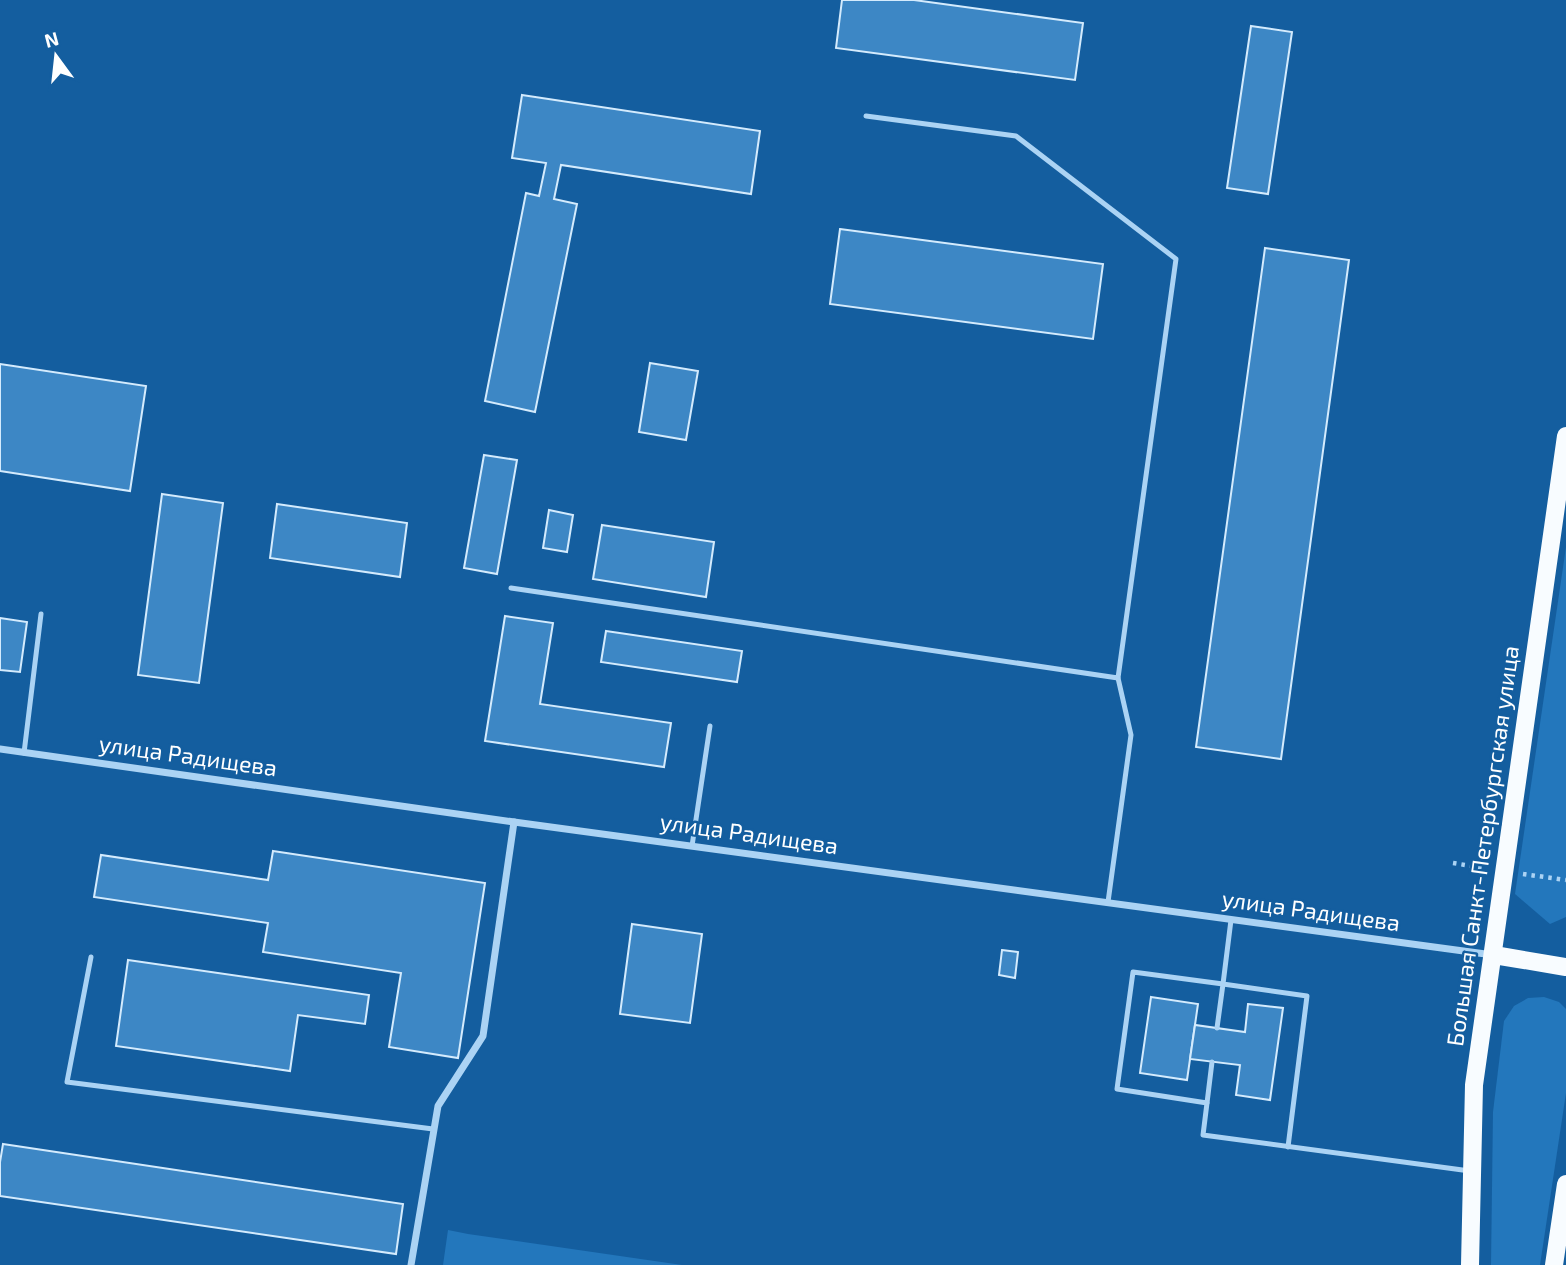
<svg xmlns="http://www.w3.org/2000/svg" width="1566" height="1265" font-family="'Exo 2',sans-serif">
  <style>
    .green { fill: #2377bc }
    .building { fill: #3d87c5; stroke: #d4ebfd; stroke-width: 2 }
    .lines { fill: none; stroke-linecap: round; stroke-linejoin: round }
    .path { stroke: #abd3f4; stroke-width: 4.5; stroke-dasharray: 3.5 5; stroke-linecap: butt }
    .lane { stroke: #abd3f4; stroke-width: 5 }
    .street { stroke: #abd3f4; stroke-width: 7 }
    .primary { stroke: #f8fcff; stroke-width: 18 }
    .labels { text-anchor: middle; stroke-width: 5; stroke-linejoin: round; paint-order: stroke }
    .street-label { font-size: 23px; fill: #fff; stroke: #145e9f }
  </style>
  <rect width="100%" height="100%" fill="#145e9f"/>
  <g class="green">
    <path d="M1566 547V917L1550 924 1515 894Z"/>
    <path d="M1544 997 1559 1002 1566 1009V1093L1540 1265H1491L1493 1112 1504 1021 1514 1006 1528 998Z"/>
    <path d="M448 1230 468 1234 682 1265H443Z"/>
  </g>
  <g class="building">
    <path d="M842 0H914L1083 23 1075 80 836 48Z"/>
    <path d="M1251 26 1292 32 1268 194 1227 188Z"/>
    <path d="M522 95 760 131 751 194 561 165 554 199 577 204 535 412 485 401 526 193 539 196 546 163 512 158Z"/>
    <path d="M840 229 1103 264 1093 339 830 304Z"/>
    <path d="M1265 248 1349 260 1281 759 1196 747Z"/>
    <path d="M650 363 698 371 686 440 639 432Z"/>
    <path d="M0 364 146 386 130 491 0 471Z"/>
    <path d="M484 455 517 460 497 574 464 568Z"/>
    <path d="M162 494 223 503 199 683 138 675Z"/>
    <path d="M277 504 407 523 400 577 270 558Z"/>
    <path d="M549 510 573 515 567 552 543 548Z"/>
    <path d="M602 525 714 542 706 597 593 579Z"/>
    <path d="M505 616 553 623 540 704 671 723 664 767 485 741Z"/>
    <path d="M0 618 27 622 20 672 0 670Z"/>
    <path d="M606 631 742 651 737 682 601 662Z"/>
    <path d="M273 851 485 883 458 1058 389 1047 401 973 263 952 268 923 94 897 101 855 268 880Z"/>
    <path d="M632 924 702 934 690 1023 620 1014Z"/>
    <path d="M1002 950 1018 952 1015 978 999 975Z"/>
    <path d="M128 960 369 995 365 1024 298 1015 290 1071 116 1046Z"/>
    <path d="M1151 997 1198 1004 1187 1080 1140 1073Z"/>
    <path d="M1248 1004 1283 1008 1270 1100 1236 1095 1240 1065 1190 1059 1195 1025 1245 1032Z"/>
    <path d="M3 1144 403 1204 396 1254 0 1196V1162Z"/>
  </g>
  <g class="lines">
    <g class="path">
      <path d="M1453 863 1484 868"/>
      <path d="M1523 874 1566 880"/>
    </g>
    <g class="lane">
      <path d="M511 588 1118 678 1176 259 1016 136 866 116"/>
      <path d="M24 753 41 614"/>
      <path d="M692 846 710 726"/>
      <path d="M1108 902 1131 735 1118 678"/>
      <path d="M1231 920 1223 984 1307 996 1288 1147"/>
      <path d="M91 957 67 1082 433 1129"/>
      <path d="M1212 1062 1207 1103 1117 1089 1133 972 1223 984 1217 1028"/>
      <path d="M1207 1103 1203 1135 1470 1171"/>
    </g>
    <g class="street">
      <path d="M0 749 514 822 1493 955"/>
      <path d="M411 1265 438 1106 483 1036 514 822"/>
    </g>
    <g class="primary">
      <path d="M1494 955 1566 967"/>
      <path d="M1470 1265 1474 1085 1566 436"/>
      <path d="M1554 1265 1566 1184"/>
    </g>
  </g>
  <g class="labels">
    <g class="street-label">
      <text transform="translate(188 756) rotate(8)" y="8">улица Радищева</text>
      <text transform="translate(749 834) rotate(8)" y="8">улица Радищева</text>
      <text transform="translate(1483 846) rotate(-82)" y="8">Большая Санкт-Петербургская улица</text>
      <text transform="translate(1311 911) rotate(8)" y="8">улица Радищева</text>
    </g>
  </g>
  <g transform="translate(56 56) rotate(345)" stroke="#145e9f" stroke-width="5" paint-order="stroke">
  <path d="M0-5L12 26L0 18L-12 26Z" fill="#ffffff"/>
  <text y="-10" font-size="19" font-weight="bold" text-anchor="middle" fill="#ffffff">N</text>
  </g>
</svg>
